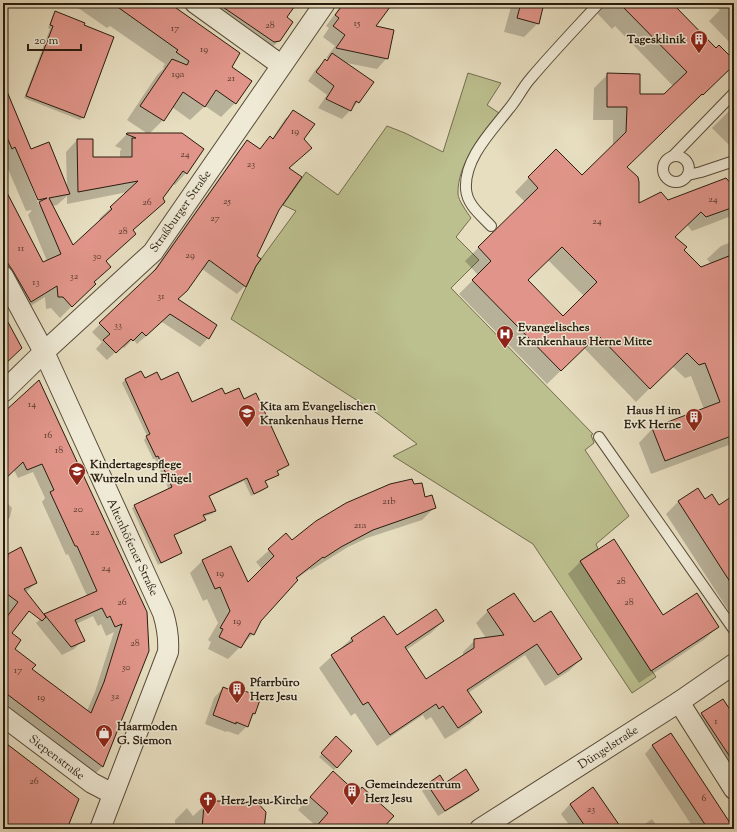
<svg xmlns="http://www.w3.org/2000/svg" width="737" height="832" font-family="'Sorts Mill Goudy',serif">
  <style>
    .green { fill: #bcbf8e; stroke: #726e4e }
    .shadow { fill: #0003; fill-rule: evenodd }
    .building { fill: #e1958a; stroke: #281c0e; fill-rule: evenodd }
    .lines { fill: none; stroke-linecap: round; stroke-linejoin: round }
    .service-casing { stroke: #584c3a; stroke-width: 12 }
    .minor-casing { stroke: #584c3a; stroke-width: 22 }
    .service { stroke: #efead6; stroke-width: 10 }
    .minor { stroke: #efead6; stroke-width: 20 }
    .labels { text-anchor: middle; stroke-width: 3; stroke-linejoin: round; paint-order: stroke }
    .number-label { font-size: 10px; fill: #563a2d }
    .poi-label { font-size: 12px; font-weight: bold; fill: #281c0e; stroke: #efead6; text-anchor: start }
    .street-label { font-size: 12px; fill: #281c0e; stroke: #efead6 }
  </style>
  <rect width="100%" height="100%" fill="#e7dec0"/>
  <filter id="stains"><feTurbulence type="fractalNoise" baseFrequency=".005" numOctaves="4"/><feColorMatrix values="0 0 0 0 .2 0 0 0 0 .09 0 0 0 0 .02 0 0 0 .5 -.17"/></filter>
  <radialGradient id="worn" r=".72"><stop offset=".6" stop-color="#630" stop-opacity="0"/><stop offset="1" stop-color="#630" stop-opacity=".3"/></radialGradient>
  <path class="green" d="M468 73 501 83 487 105 499 113C481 134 457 165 458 194 458 200 467 212 471 218L456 237 479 260 451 288 593 434 591 435 594 443 585 450 629 516 596 544 598 549 580 561 656 677 632 693 533 544 393 456 417 444 378 414 231 319 256 266 296 211 283 205 306 172 338 195 387 126 405 133 443 152Z"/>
  <g class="shadow">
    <path d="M71 3H166L230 67 235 103 221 117 205 106 190 120 172 107 163 120 149 134 186 173 175 185 172 183 152 213 132 231 105 262 94 282 83 295 60 318 51 308 46 309 45 297 19 313 3 286V187L43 263 47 261 28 215 32 210 26 211 8 169 3 170V78L12 103V104L31 150 67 188 66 152 77 140 92 158H120V151L122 149 115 146 127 134H148L127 120 157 75 164 68 163 67 165 64 110 26 107 28ZM20 159H22L41 204 39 205ZM128 192 99 219 101 221 73 246 52 206 57 205 67 196V204Z"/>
    <path d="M195 3H296L286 18 292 22 279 41 268 51Z"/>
    <path d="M343 3H392L375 27 387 58 377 69 342 62 358 102 342 119 318 108 327 95 308 81 316 69 328 59 326 58 335 46 323 37 329 28 326 26Z"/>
    <path d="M512 3H543L538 23 524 37 504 32Z"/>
    <path d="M607 3H670L716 49 734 61V63L722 76 688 108 687 107 625 168 638 204 668 201 734 188V215L692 231 687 225 674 237 683 250 701 268 711 264 707 259 721 246 734 241V443L651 474 639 443 652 429 704 409 691 376 685 378 672 366 636 402 584 348 547 384 459 294 478 275 465 261 525 202 515 192 556 150 582 176 613 146V120H593L594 88 608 74 639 95H665L674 87 615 26 612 29 597 13ZM548 260 584 296 563 317 526 280Z"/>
    <path d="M713 3H734V47L709 21 720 10Z"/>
    <path d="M56 13 83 117 80 120 24 98 50 29 48 28 53 15Z"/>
    <path d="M734 106V150L712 128Z"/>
    <path d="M294 111 303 139 288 169 279 209 256 256 255 266 245 286 237 294 202 269 177 300 216 326 208 338 200 347 162 322 137 344 133 339 124 348 122 346 107 360 96 349 102 342 92 332 149 277 239 150 247 142 259 150 270 137 272 139 285 119Z"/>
    <path d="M3 309 7 318 5 320 3 365Z"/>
    <path d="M137 374 144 380 160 381 192 404 224 396 243 400 287 465 276 472 277 474 275 477 264 482 266 487 264 490 251 496 244 481 208 497 215 511 212 514 203 517 204 520 202 523 173 536 181 552 178 555 158 565 132 508 135 506 169 490 155 459H153L144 440 147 436 122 383 125 380Z"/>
    <path d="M39 381 148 651 102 767 93 776 3 707V560L9 555 36 583 25 593 11 633 13 649 31 669 87 711 95 692 114 632 106 636 101 624 98 626 93 616 76 624 83 640 74 649 62 655 36 623 45 615 87 596 68 554 66 555 42 502 45 498 33 472 18 478 14 470 3 480V416Z"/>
    <path d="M413 486 434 508 422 520 367 538 348 547 311 570 310 569 296 579 260 621 253 634 228 659 208 649 211 642 208 640 218 623 207 599 203 601 190 573 202 561 247 583 262 569 256 562 286 535 292 542Z"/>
    <path d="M697 490 704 500 718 507 734 496V619L666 514 678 502Z"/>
    <path d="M3 499 12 508 10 517 3 525Z"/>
    <path d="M613 541 663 617 718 627 705 639 639 683 568 574 580 562Z"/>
    <path d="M488 611 533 624 581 659 569 671 545 686 525 655 468 693 481 712 469 724 445 739 431 717 426 720 423 715 377 746 355 713 351 716 319 668 352 638 397 636 443 621 431 633 406 650 426 681 463 657V652L475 640 486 638 476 623Z"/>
    <path d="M223 688 237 693 240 690 260 698 254 714 251 717 247 726 238 735 227 731 226 732 205 724 214 698Z"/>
    <path d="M702 714 734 718V783L694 722Z"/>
    <path d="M336 738 351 752 334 770 319 757Z"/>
    <path d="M3 742 67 826 73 829H3Z"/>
    <path d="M653 745 733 829H694L645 754Z"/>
    <path d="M428 784 478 789 472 796 438 816 422 791Z"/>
    <path d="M321 785 356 793 381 829H314L316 826 298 810Z"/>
    <path d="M593 789 618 825 619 824 623 829H572L561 814 570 804Z"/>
    <path d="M205 805 263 829H175V820L187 808 193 816Z"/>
    <path d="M652 819 659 829H638Z"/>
  </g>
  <g class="building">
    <path d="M112 3H169L240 53 232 67 252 81 236 104 216 90 205 107 183 92 164 121 140 106 172 59 187 65 189 61 176 52 178 50Z"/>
    <path d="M217 3H297L287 17 293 22 280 41 274 42Z"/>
    <path d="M344 3H393L376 26 394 30 388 59 336 48 345 35 333 26 339 18 335 15Z"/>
    <path d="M521 3H544L539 24 517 18Z"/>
    <path d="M619 3H672L716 48 719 45 734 60V65L703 95 702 94 627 167 638 177 639 182V203L661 192 668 200 726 178 734 187V207L706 217 701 212 675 237 687 247 684 250 701 267 734 254V435L665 461 652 428 720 402 705 363 699 365 687 353 650 389 598 335 561 371 472 280 491 261 478 247 538 188 528 177 556 149 582 175 626 132 627 107H607V73L640 74V94H664L687 72ZM562 247 597 282 563 316 528 280Z"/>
    <path d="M55 11 85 23 84 25 114 37 84 118 26 96 53 26 50 25Z"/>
    <path d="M332 53 374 82 359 103 356 101 351 111 326 99 334 86 316 72 325 59 327 61Z"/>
    <path d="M3 82 31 149 49 142 70 194 49 198 73 245 112 209 110 207 138 181 78 192 77 139H93V157H132V138H136L126 134 127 133H182L204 149 187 174 183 171 163 198 165 202 133 230 136 234 106 261 111 267 94 282 96 284 72 307 63 297H58L57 286 31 302 13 271 3 256V185L43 262 61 254 39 202 47 198 38 200 15 147 12 149 3 128Z"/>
    <path d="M293 110 315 124 304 139 312 148 289 168 302 177 279 210 257 256 261 259 256 266 246 287 209 260 187 291 178 299 217 325 209 339 170 314 146 336 142 332 133 341 131 339 116 353 103 340 110 334 99 323 156 269 247 140 260 149 270 136 273 139Z"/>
    <path d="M3 313 22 348 3 366Z"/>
    <path d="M141 371 145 378 157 372 161 380 178 372 192 402 222 388 225 394 239 388 244 399 256 393 289 465 277 471 279 475 265 481 268 487 254 494 247 478 209 496 216 511 203 515 206 520 174 535 182 553 161 563 134 505 172 487 158 456 156 457 146 436 150 434 125 379Z"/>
    <path d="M39 380 147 612 149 651 103 767 3 691V622L18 602 3 591V579L6 576 8 554 21 547 37 583 24 589 46 617 42 621 29 611 12 633 21 640 15 649 36 665 32 669 91 713 104 682 122 624 115 627 110 616 107 618 102 608 75 620 85 641 71 647 44 614 97 591 77 546H75L50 492 54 490 42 464 27 470 23 462 3 481V413Z"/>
    <path d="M412 479 414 484 422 483 425 497 432 495 436 508 373 530 341 547 324 558 323 557 296 578 298 580 261 621 254 635 250 633 241 648 219 637 223 629 220 628 230 611 220 587 215 589 202 560 231 546 248 582 274 556 268 549 286 533 292 540 316 521 346 503 390 484Z"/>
    <path d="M698 488 705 499 712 494 719 505 734 495V588L678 501Z"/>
    <path d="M614 539 663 615 697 593 719 627 651 671 580 561Z"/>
    <path d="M514 593 534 622 551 611 582 659 558 675 537 644 467 690 482 712 458 728 443 706 439 709 436 704 390 735 368 702 363 705 331 655 353 641 351 638 384 616 397 635 436 609 444 621 405 647 426 679 474 648V639L504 635 487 610Z"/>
    <path d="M223 687 238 693 239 689 261 697 255 714 253 713 248 727 236 722V724L213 715Z"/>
    <path d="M723 699 734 716V763L701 713Z"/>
    <path d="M671 733 734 829H708L652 745Z"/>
    <path d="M336 736 352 751 337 768 321 753Z"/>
    <path d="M3 741 79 799 67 829H3Z"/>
    <path d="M466 769 479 790 445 811 427 784 440 775 445 783Z"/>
    <path d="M333 771 356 792 357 790 359 791 362 787 394 816 382 829H314L328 813 310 797Z"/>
    <path d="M593 787 622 829H587L574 810 570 804Z"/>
    <path d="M214 801H256L266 812 264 829H202L204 804H211Z"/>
  </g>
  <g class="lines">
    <defs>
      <g id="service">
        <path d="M673 156 734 93"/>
        <circle cx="676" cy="169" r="13"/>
        <path d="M688 175 701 172 734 161"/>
        <path d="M491 226C481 215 467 205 466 189 464 159 491 132 508 110 517 100 522 88 531 78 553 52 576 28 599 3"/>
        <path d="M599 437 734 630"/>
      </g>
      <g id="minor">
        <path d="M195 3 281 65"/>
        <path d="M3 276 44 352 163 613C167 626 169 638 168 652L100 829"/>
        <path d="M3 392 44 352 153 252 325 3"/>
        <path d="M679 702 734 789"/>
        <path d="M3 716 92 783 113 794"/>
        <path d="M480 829 679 702 734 664"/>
      </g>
    </defs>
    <use href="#service" class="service-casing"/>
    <use href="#minor" class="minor-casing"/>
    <use href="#service" class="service"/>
    <use href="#minor" class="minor"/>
  </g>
  <defs>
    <symbol id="building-pin" viewBox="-11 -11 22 30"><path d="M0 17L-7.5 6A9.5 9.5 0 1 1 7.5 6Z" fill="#8f2418" stroke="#efead6"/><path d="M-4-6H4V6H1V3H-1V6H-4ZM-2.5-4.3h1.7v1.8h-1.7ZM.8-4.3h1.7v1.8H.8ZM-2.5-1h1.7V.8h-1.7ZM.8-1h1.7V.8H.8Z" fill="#fff"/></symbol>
    <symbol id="hospital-pin" viewBox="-11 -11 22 30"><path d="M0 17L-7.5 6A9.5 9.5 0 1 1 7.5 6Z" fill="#8f2418" stroke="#efead6"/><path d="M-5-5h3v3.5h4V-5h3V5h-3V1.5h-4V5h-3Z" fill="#fff"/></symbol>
    <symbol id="school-pin" viewBox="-11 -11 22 30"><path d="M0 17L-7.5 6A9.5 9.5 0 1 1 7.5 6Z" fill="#8f2418" stroke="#efead6"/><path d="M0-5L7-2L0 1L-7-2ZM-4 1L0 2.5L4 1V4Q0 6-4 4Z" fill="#fff"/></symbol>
    <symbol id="shop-pin" viewBox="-11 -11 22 30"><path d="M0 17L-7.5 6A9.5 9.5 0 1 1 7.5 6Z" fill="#8f2418" stroke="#efead6"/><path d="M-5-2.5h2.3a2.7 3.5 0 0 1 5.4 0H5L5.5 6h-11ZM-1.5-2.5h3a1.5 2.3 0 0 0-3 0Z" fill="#fff"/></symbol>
    <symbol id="church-pin" viewBox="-11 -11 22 30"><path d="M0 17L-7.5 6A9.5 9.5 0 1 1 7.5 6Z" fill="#8f2418" stroke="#efead6"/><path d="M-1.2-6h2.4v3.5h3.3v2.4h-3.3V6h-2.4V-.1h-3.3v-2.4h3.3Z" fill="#fff"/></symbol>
  </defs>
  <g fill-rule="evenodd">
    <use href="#building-pin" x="689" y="29" width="20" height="27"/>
    <use href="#hospital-pin" x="495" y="324" width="20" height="27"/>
    <use href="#school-pin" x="237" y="403" width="20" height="27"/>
    <use href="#building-pin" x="684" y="407" width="20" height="27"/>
    <use href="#school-pin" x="67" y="461" width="20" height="27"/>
    <use href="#building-pin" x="227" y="679" width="20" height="27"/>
    <use href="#shop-pin" x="94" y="723" width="20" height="27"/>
    <use href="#building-pin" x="342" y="781" width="20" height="27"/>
    <use href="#church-pin" x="198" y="790" width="20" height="27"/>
  </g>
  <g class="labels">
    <g class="number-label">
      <text x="357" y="26">15</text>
      <text x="270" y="28">28</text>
      <text x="175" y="31">17</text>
      <text x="204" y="52">19</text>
      <text x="178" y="77">19a</text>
      <text x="231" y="81">21</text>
      <text x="295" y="134">19</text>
      <text x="185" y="157">24</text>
      <text x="251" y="167">23</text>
      <text x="713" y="202">24</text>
      <text x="227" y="204">25</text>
      <text x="147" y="205">26</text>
      <text x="215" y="221">27</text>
      <text x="597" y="224">24</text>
      <text x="123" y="234">28</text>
      <text x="21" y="251">11</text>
      <text x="190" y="258">29</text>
      <text x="97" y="259">30</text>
      <text x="74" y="279">32</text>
      <text x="36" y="285">13</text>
      <text x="161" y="299">31</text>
      <text x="118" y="328">33</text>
      <text x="32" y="407">14</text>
      <text x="48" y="438">16</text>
      <text x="59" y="453">18</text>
      <text x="389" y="504">21b</text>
      <text x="78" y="512">20</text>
      <text x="360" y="528">21a</text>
      <text x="95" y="535">22</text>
      <text x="106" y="571">24</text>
      <text x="220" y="576">19</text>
      <text x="621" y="584">28</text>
      <text x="122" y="605">26</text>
      <text x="629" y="605">28</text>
      <text x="237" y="624">19</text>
      <text x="135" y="646">28</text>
      <text x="126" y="670">30</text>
      <text x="18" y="673">17</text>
      <text x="115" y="699">32</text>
      <text x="41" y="700">19</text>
      <text x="716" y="724">1</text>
      <text x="34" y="784">26</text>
      <text x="704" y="801">6</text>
      <text x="591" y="812">23</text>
    </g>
    <g class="poi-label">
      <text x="686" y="43" text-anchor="end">Tagesklinik</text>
      <text x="518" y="331">Evangelisches<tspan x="518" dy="14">Krankenhaus Herne Mitte</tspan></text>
      <text x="260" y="410">Kita am Evangelischen<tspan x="260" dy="14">Krankenhaus Herne</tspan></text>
      <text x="681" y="414" text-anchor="end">Haus H im<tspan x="681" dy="14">EvK Herne</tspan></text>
      <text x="90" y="468">Kindertagespflege<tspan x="90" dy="14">Wurzeln und Flügel</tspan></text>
      <text x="250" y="686">Pfarrbüro<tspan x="250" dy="14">Herz Jesu</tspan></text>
      <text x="117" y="730">Haarmoden<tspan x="117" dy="14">G. Siemon</tspan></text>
      <text x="365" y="788">Gemeindezentrum<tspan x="365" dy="14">Herz Jesu</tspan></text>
      <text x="221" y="804">Herz-Jesu-Kirche</text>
    </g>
    <g class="street-label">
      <text transform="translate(180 211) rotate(-55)" y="4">Straßburger Straße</text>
      <text transform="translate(133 547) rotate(65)" y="4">Altenhöfener Straße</text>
      <text transform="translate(608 747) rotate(-33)" y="4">Düngelstraße</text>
      <text transform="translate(57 757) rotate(37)" y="4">Siepenstraße</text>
    </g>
  </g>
  <rect width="737" height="832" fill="none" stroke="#e7dec0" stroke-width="16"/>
  <rect x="4" y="4" width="729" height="824" fill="none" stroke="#281c0e" stroke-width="2"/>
  <rect x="8" y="8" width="721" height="816" fill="none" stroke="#281c0e"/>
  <path d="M28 44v6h53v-6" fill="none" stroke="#281c0e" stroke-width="2"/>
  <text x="34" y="44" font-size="12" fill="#281c0e" stroke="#efead6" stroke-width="3" paint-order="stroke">20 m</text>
  <rect width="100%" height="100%" filter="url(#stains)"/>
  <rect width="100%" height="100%" fill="url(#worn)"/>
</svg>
